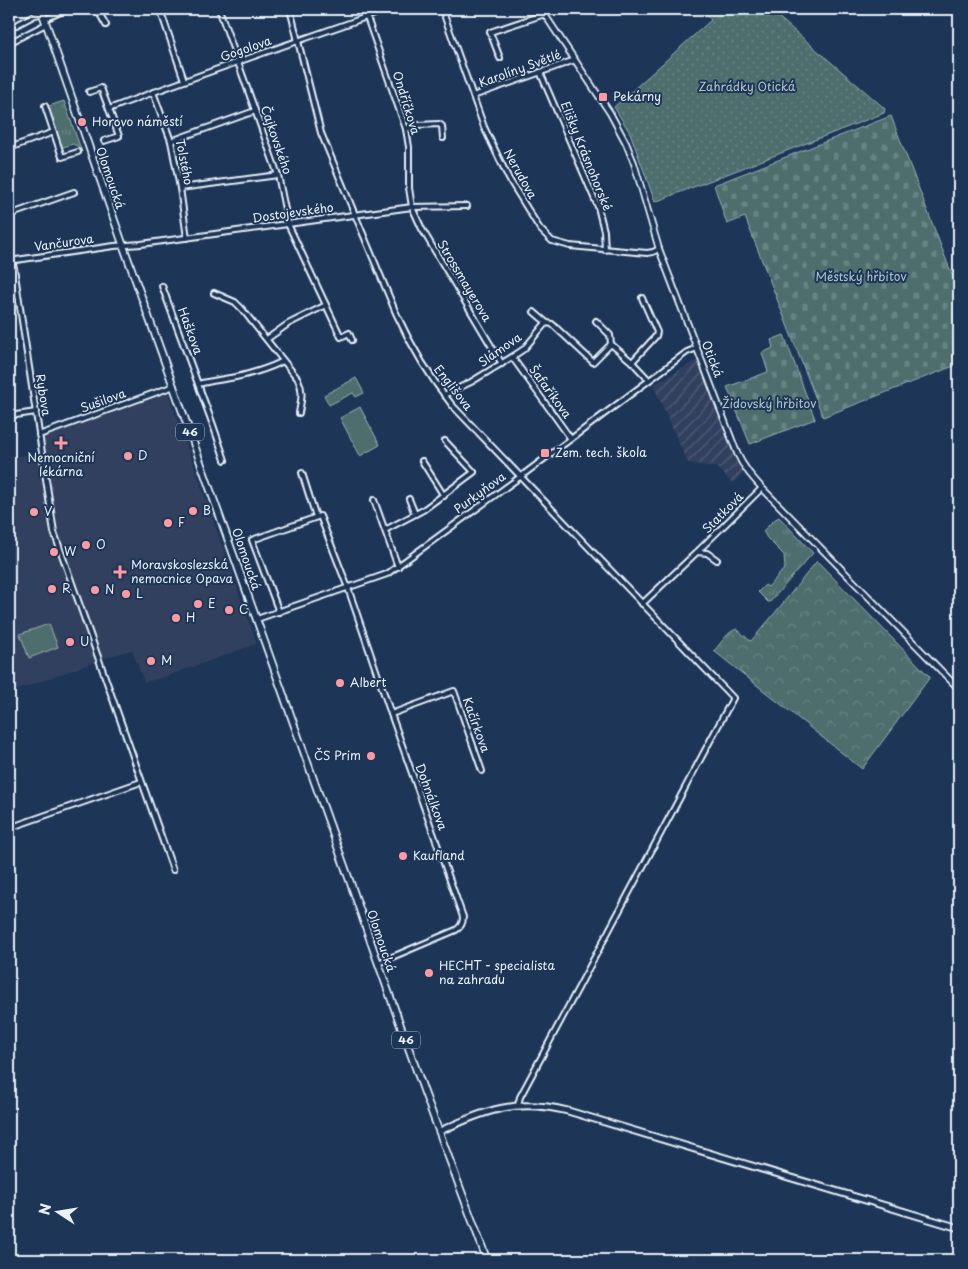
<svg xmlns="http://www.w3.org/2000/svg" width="968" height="1269" font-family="'Playpen Sans',sans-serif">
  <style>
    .built { fill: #31415f }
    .industrial { fill: url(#industrial-furrows) }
    .grass { fill: url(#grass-tufts); stroke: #9bb0b2 }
    .forest { fill: url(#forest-crowns); stroke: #9bb0b2 }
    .cemetery { fill: url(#cemetery-stones); stroke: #9bb0b2 }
    .garden { fill: url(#garden-dots); stroke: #9bb0b2 }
    .pitch { fill: #4e6e6d; stroke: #9bb0b2 }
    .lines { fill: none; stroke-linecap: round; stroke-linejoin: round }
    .minor-casing { stroke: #e8f1f8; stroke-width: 8 }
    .tertiary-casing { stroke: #e8f1f8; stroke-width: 8 }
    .secondary-casing { stroke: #e8f1f8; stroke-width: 9 }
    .primary-casing { stroke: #e8f1f8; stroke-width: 9 }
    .minor { stroke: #1d3557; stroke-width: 4 }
    .tertiary { stroke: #1d3557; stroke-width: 4.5 }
    .secondary { stroke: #1d3557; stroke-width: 5 }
    .primary { stroke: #1d3557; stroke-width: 5.5 }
    .poi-dot { fill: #ff9aa2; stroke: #1d3557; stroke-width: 2 }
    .labels { text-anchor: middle; stroke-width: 4; stroke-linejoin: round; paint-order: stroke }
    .shield { fill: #1d3557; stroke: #abb9c8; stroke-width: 1 }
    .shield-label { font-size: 11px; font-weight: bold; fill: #e8f1f8 }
    .street-label { font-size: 12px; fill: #e8f1f8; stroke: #1d3557 }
    .park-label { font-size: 12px; fill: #b2c3c7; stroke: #1d3557 }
    .poi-label { font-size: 12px; fill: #e8f1f8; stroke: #1d3557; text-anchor: start }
  </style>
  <defs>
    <pattern id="industrial-furrows" width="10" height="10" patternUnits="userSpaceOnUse" patternTransform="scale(1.25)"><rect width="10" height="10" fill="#31415f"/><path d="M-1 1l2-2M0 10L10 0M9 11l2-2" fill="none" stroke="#4f5d77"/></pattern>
    <pattern id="grass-tufts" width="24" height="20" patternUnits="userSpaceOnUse" patternTransform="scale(1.25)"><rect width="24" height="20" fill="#4e6e6d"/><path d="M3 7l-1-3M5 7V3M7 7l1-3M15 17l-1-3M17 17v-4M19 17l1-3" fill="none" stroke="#688383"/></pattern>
    <pattern id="forest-crowns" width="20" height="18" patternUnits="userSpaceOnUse" patternTransform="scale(1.25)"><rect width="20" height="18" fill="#4e6e6d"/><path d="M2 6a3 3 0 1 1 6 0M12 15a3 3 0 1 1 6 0" fill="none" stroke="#688383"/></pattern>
    <pattern id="cemetery-stones" width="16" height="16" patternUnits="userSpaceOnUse" patternTransform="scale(1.25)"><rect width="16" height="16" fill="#4e6e6d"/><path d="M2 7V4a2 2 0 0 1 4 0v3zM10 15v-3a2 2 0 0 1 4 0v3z" fill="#688383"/></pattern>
    <pattern id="garden-dots" width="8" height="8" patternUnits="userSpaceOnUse" patternTransform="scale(1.25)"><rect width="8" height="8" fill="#4e6e6d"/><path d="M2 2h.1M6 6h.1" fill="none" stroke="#688383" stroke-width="1.8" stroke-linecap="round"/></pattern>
  </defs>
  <rect width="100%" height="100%" fill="#1d3557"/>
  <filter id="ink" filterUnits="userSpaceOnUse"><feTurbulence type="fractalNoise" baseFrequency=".02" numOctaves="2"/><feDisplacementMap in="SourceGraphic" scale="10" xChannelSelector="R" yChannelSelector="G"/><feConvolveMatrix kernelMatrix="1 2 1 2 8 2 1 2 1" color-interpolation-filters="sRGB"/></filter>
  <g filter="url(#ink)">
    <path class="built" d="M168 393 256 641V644L165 677 144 682 132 650 114 655 14 691 17 703 9 706V458L46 451 44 437Z"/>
    <path class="industrial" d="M705 356 738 448 751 467 732 483 718 468 688 463 653 385Z"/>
    <g class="grass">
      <path d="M64 101 82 152 80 153 78 147 73 144 60 148 46 107Z"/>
      <path d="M779 517 813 553 770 602H768L758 592 765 585 768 587 785 568 784 555 767 538 763 531 774 520Z"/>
    </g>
    <path class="forest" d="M817 561 930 677 862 769 714 651C721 643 728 631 737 629L749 640 751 641C774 615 795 588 817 561Z"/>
    <g class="cemetery">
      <path d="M891 116 959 293V364L823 417 745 217 727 224 714 185Z"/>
      <path d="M784 335 815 419 750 444 727 387 768 372 762 353 773 348 771 340Z"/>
    </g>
    <path class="garden" d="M701 9H769L882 106 885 109 884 113 655 202 630 133 614 107 711 20Z"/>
    <g class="pitch">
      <path d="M356 378 364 393 356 397 353 393 329 405 324 395Z"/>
      <path d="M360 407 380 445 360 456 340 418Z"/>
      <path d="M49 624 58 647 29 658 20 634Z"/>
    </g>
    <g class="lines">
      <defs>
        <g id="minor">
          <path d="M97 9 106 25"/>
          <path d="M160 9 184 80"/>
          <path d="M219 9 278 175 288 224 341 337 349 333 352 340"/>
          <path d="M290 9 321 133 396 313C412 348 428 375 452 405L733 698 520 1097 518 1105"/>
          <path d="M364 9 406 129 409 147V188L412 207 422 229 502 364"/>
          <path d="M442 9 484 127 509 179 540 229 552 241 570 246 647 253 653 252 659 249"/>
          <path d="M45 19 67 9"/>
          <path d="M9 29 35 15 43 13"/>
          <path d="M9 43 46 24"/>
          <path d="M500 58 490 32 545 14"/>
          <path d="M540 72 598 207 604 231 605 250"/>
          <path d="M89 92 101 88 119 136 104 141"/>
          <path d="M153 92 171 141 180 188 187 238"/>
          <path d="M473 96 575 60"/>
          <path d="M45 106 62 157 78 152"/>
          <path d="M109 109C202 73 296 42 389 9"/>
          <path d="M406 129 418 125 439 124 442 126 443 138"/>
          <path d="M171 141 255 111"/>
          <path d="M9 148 54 132"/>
          <path d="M180 188 278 175"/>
          <path d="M9 215 74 192"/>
          <path d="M9 252 14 268 54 532 173 870"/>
          <path d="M9 261 114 246 141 244 412 207 467 206"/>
          <path d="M162 286 213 425 225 460"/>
          <path d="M214 293 235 302 242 309 298 379C304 392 301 400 299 413"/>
          <path d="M596 321 610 335 611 344"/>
          <path d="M547 323 552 324 593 362 611 344 632 362 649 380"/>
          <path d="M267 339 288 324 326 305"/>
          <path d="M512 357 571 439"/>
          <path d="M632 362 656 336 657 332 642 298"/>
          <path d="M198 384C209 381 219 380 230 378 244 376 271 368 283 361"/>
          <path d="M444 395 471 382 512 357 524 349 544 325 547 323 534 312"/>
          <path d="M9 416 36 412"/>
          <path d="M39 435 174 386"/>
          <path d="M422 461 444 496"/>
          <path d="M302 473 316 517"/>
          <path d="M409 499 415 514"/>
          <path d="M374 500 398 567"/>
          <path d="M385 530 423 510 474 472 445 441"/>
          <path d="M697 552 762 488"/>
          <path d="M642 604 697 552 707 553 717 560"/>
          <path d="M279 612 252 540 320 516 348 588 391 714 463 917C463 923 461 927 456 930L378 963"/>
          <path d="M257 619 387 574 520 477 687 352 697 348"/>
          <path d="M391 714 454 691 482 771"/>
          <path d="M9 828 141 782"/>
        </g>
        <path id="tertiary" d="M541 9 610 113 626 143 634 163 659 249 737 453C743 467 752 477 762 488L959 689"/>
        <path id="secondary" d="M440 1131C487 1110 516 1098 568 1111L959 1228"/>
        <path id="primary" d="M41 9 123 245 353 890 375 954 425 1094 487 1260"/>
      </defs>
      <use href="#minor" class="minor-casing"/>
      <use href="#tertiary" class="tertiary-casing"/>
      <use href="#secondary" class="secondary-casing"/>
      <use href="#primary" class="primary-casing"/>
      <use href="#minor" class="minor"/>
      <use href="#tertiary" class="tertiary"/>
      <use href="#secondary" class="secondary"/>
      <use href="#primary" class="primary"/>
    </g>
  </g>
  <g class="poi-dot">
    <rect x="598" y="92" width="10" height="10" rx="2.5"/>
    <circle cx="82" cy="122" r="5"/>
    <path d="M58.5 435.5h5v5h5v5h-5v5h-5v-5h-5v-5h5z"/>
    <rect x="540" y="448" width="10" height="10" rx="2.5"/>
    <circle cx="128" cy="456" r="5"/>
    <circle cx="193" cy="511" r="5"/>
    <circle cx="34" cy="512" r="5"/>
    <circle cx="168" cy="523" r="5"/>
    <circle cx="86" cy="545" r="5"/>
    <circle cx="54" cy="552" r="5"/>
    <path d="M117.5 564.5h5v5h5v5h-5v5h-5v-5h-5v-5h5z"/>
    <circle cx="52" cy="589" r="5"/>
    <circle cx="95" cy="590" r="5"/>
    <circle cx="126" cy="594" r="5"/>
    <circle cx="198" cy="604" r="5"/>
    <circle cx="229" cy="610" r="5"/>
    <circle cx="176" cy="618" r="5"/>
    <circle cx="70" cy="642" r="5"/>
    <circle cx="151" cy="661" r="5"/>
    <circle cx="340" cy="683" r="5"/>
    <circle cx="371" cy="756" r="5"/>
    <circle cx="403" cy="856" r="5"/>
    <circle cx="429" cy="973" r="5"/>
  </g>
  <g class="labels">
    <g class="shield">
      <rect x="176" y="423.5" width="28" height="17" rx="4"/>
      <rect x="392" y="1031.5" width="28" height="17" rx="4"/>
    </g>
    <g class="shield-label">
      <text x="190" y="436">46</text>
      <text x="406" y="1044">46</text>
    </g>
    <g class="street-label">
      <text transform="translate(246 49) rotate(-19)" y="4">Gogolova</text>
      <text transform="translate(520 69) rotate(-20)" y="4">Karolíny Světlé</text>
      <text transform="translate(406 103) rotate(73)" y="4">Ondříčkova</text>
      <text transform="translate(276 140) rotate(71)" y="4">Čajkovského</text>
      <text transform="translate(586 156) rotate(68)" y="4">Elišky Krásnohorské</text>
      <text transform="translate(184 162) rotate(79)" y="4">Tolstého</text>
      <text transform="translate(520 174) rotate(61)" y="4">Nerudova</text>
      <text transform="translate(110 178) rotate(71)" y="4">Olomoucká</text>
      <text transform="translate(293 213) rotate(-8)" y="4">Dostojevského</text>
      <text transform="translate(64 243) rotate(-8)" y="4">Vančurova</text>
      <text transform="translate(464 281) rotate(59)" y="4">Strossmayerova</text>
      <text transform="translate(190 331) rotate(70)" y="4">Haškova</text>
      <text transform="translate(500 350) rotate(-35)" y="4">Slámova</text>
      <text transform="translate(712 359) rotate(69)" y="4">Otická</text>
      <text transform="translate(453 388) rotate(52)" y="4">Englišova</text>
      <text transform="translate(550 392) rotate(54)" y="4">Šafaříkova</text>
      <text transform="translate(43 395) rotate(81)" y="4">Rybova</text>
      <text transform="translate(103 401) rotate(-20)" y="4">Sušilova</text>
      <text transform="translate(480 493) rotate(-36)" y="4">Purkyňova</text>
      <text transform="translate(723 513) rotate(-45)" y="4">Statková</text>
      <text transform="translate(246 559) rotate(71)" y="4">Olomoucká</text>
      <text transform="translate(476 725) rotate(70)" y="4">Kačírkova</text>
      <text transform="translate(431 797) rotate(70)" y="4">Dohnálkova</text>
      <text transform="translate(381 941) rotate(71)" y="4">Olomoucká</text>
    </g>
    <g class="park-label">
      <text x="747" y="91">Zahrádky Otická</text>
      <text x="861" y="281">Městský hřbitov</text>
      <text x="769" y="408">Židovský hřbitov</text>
    </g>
    <g class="poi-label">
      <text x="613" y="101">Pekárny</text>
      <text x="92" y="126">Horovo náměstí</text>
      <text x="555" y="457">Zem. tech. škola</text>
      <text x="138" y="460">D</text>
      <text x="61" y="462" text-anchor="middle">Nemocniční<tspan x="61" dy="14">lékárna</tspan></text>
      <text x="203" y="515">B</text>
      <text x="44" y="516">V</text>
      <text x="178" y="527">F</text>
      <text x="96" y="549">O</text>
      <text x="64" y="556">W</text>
      <text x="131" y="569">Moravskoslezská<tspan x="131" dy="14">nemocnice Opava</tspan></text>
      <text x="62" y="593">R</text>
      <text x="105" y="594">N</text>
      <text x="136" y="598">L</text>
      <text x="208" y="608">E</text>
      <text x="239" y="614">C</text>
      <text x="186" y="622">H</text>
      <text x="80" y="646">U</text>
      <text x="161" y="665">M</text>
      <text x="350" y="687">Albert</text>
      <text x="361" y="760" text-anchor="end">ČS Prim</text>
      <text x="413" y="860">Kaufland</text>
      <text x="439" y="970">HECHT - specialista<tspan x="439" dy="14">na zahradu</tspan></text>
    </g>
  </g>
  <rect width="968" height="1269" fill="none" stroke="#1d3557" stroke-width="30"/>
  <rect x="15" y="15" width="938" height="1239" fill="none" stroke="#e8f1f8" stroke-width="2" filter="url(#ink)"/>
  <g transform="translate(58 1212) rotate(282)" stroke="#1d3557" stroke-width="4" paint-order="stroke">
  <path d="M0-4L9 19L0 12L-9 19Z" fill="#e8f1f8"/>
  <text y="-8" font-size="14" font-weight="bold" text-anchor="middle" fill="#e8f1f8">N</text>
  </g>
</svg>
